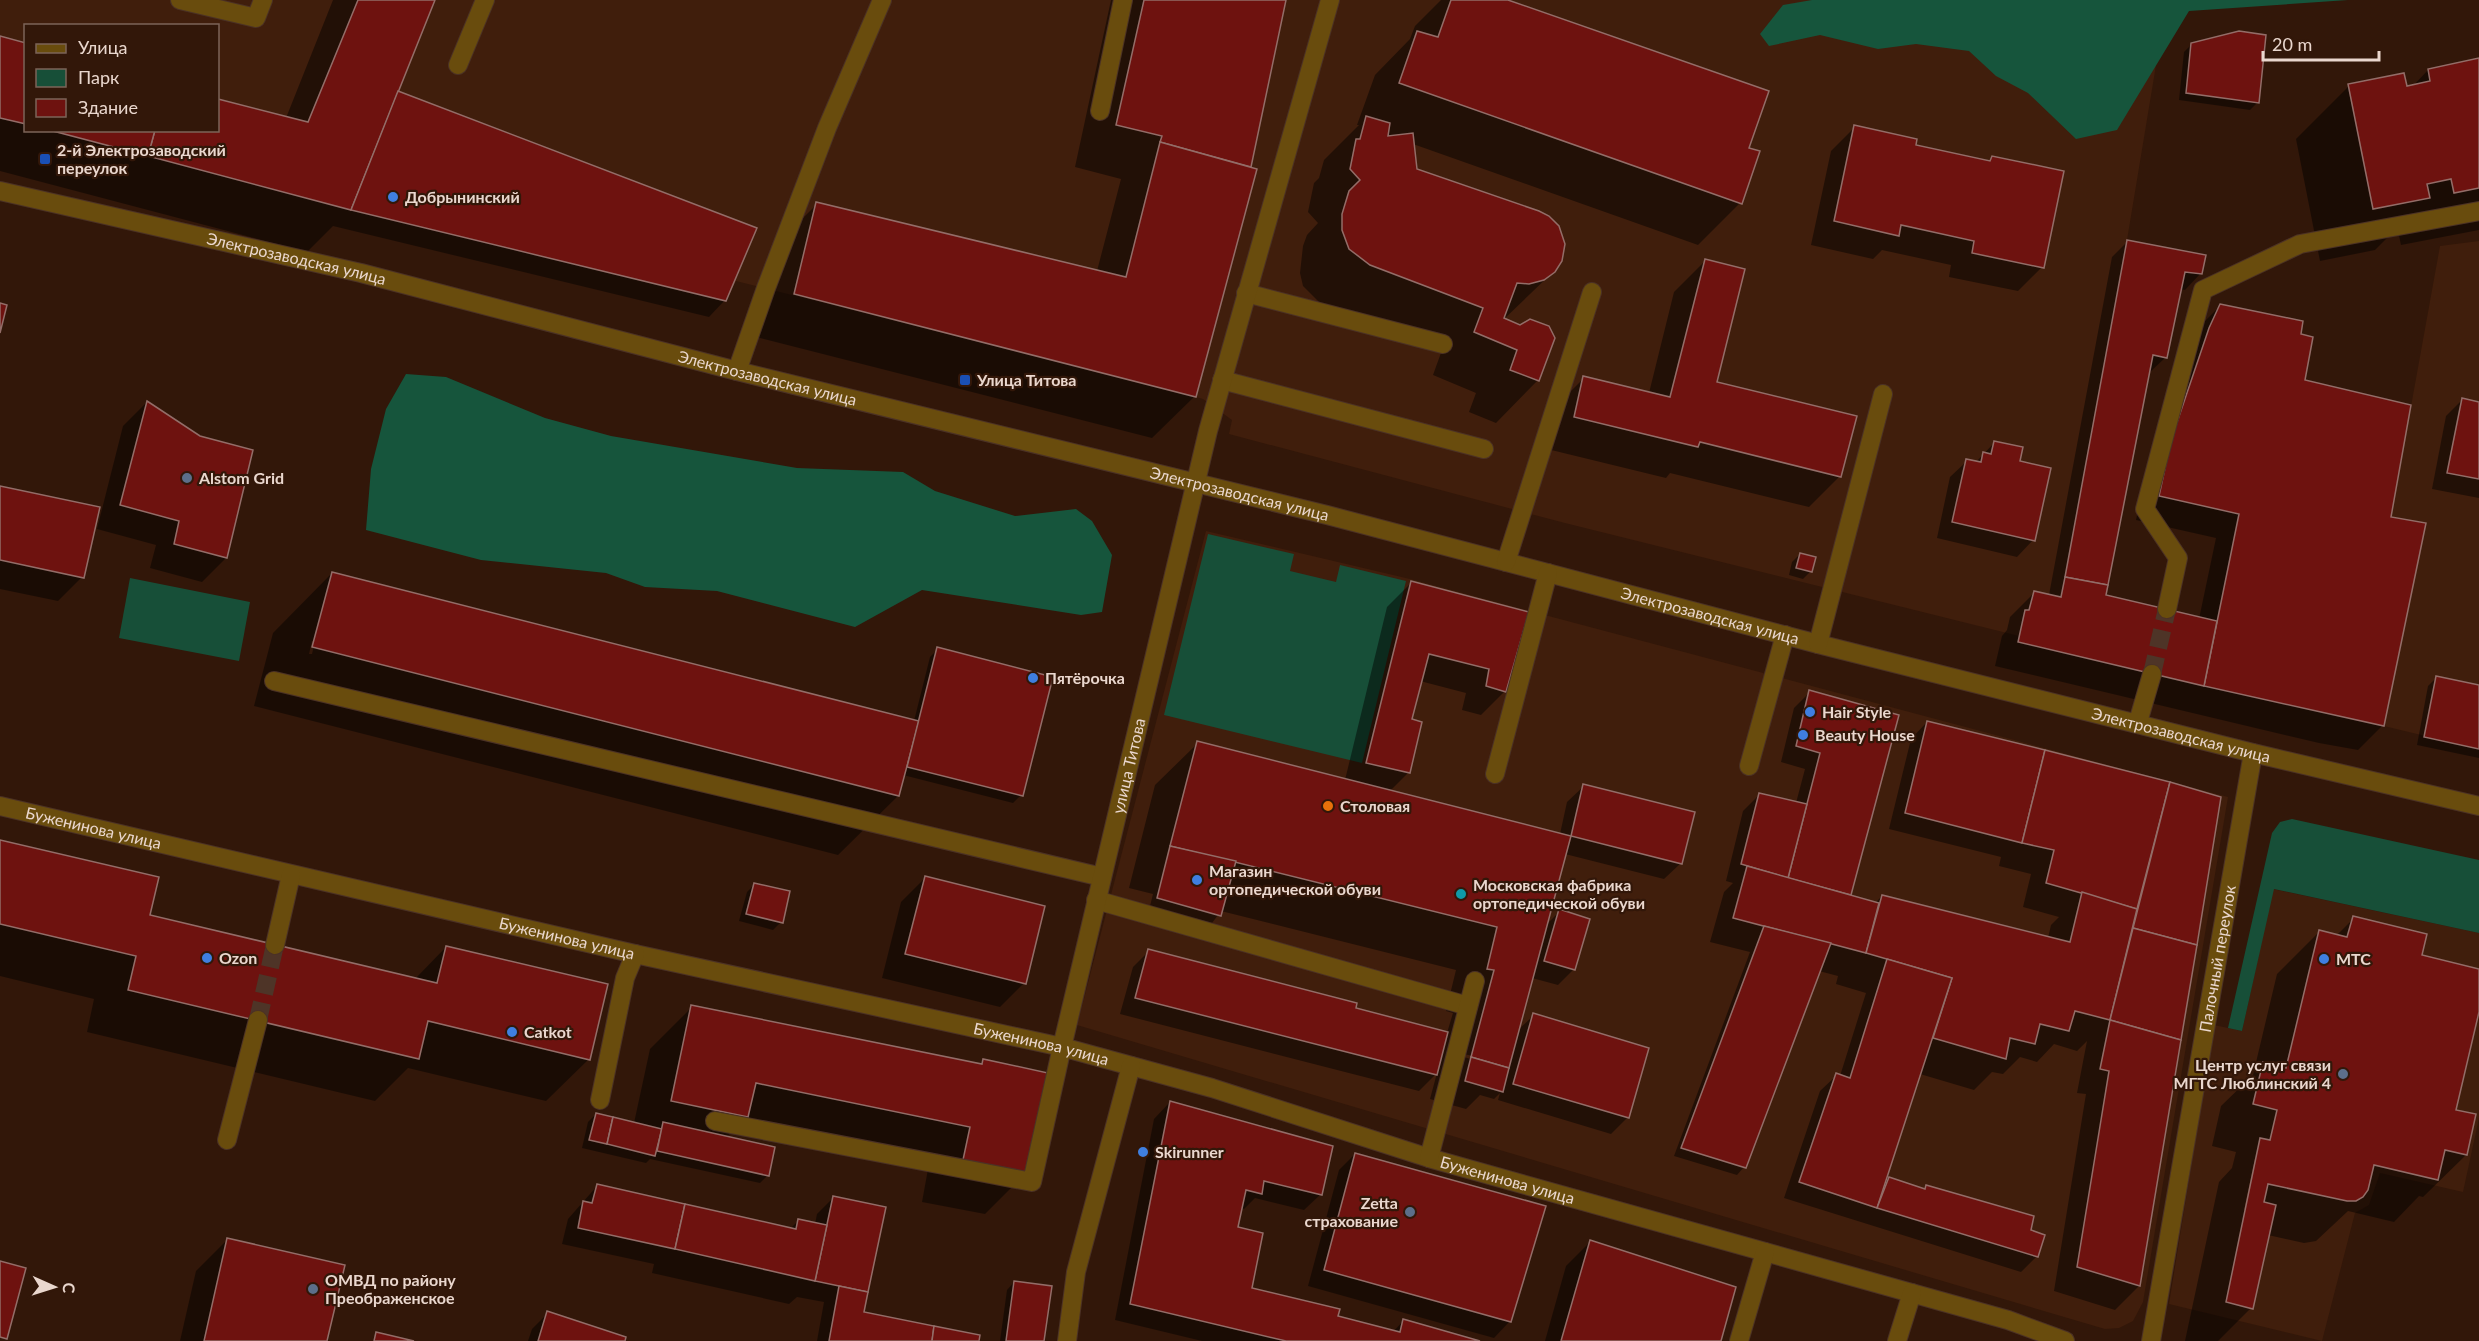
<svg xmlns="http://www.w3.org/2000/svg" width="2479" height="1341" font-family="Lato,sans-serif">
  <style>
    .built { fill: #401e0c }
    .green { fill: #174f38 }
    .forest { fill: #16553c }
    .shadow { fill: #0007; fill-rule: evenodd }
    .building { fill: #6e120f; stroke: #936d68; stroke-width: 1.5 }
    .lines { fill: none; stroke-linecap: round; stroke-linejoin: round }
    .minor-tunnel { stroke: #4e3427; stroke-width: 18; stroke-dasharray: 18 9; stroke-linecap: butt }
    .minor-casing { stroke: #4c3225; stroke-width: 20 }
    .minor { stroke: #694c0d; stroke-width: 18 }
    .transit-dot { fill: #1a4fb4; stroke: #321709; stroke-width: 2 }
    .shop-dot { fill: #3f7fe0; stroke: #321709; stroke-width: 2 }
    .service-dot { fill: #5c6f8a; stroke: #321709; stroke-width: 2 }
    .food-dot { fill: #e8710a; stroke: #321709; stroke-width: 2 }
    .culture-dot { fill: #0f9aa8; stroke: #321709; stroke-width: 2 }
    .labels { text-anchor: middle; stroke-width: 4.5; stroke-linejoin: round; paint-order: stroke }
    .poi-label { font-size: 16px; font-weight: bold; fill: #ead7ce; stroke: #321709; text-anchor: start }
    .street-label { font-size: 16px; fill: #ead7ce; stroke: #321709 }
  </style>
  <rect width="100%" height="100%" fill="#321709"/>
  <g class="built">
    <path d="M0 0H1854L2164 17 2127 240 2061 597 2034 591 2029 610H2025L2019 636 1565 523 1229 434 1232 420 1203 399 1196 397 736 281 726 301 351 210 49 131 218 130V26H26L25 124 0 118Z"/>
    <path d="M2479 241V749L2384 726 2426 523 2391 517 2440 246Z"/>
    <path d="M1206 531 1410 579 2228 797 2143 1302 2133 1321 2119 1328 2105 1329 1077 1025Z"/>
    <path d="M2273 889 2479 933V1118L2463 1192 2380 1173 2369 1205 2355 1213 2322 1341 2169 1304 2214 1025 2242 1031Z"/>
  </g>
  <g class="green">
    <path d="M1208 534 1294 554 1290 571 1336 582 1340 565 1406 581 1362 763 1164 715Z"/>
    <path d="M130 578 250 602 239 661 119 638Z"/>
    <path d="M2292 819 2479 860V933L2274 889 2242 1031 2228 1028 2272 833 2280 822Z"/>
  </g>
  <g class="forest">
    <path d="M1812 0H2348L2189 11 2117 130 2076 139 2028 93 1996 76 1969 51 1916 44 1878 49 1820 35 1769 46 1760 34 1783 5Z"/>
    <path d="M406 374 446 377 545 418 611 436 797 468 903 472 935 491 1015 516 1076 509 1092 521 1112 555 1102 612 1081 615 922 590 855 627 717 591 645 587 606 573 481 560 366 530 371 469 386 409Z"/>
  </g>
  <g class="shadow">
    <path d="M333 0H433L396 92 725 300 709 317 333 226 307 252 0 171V38L26 44V130H218V101L286 118Z"/>
    <path d="M1111 0H1285L1249 168 1195 396 1152 438 752 336 775 246 817 204 1097 271 1121 179 1075 167Z"/>
    <path d="M1441 0H1503L1747 149 1740 203 1698 245 1413 144 1416 170 1558 227 1563 237 1561 261 1554 271 1503 320 1538 380 1496 423 1469 412 1476 393 1433 375 1442 350 1321 304 1303 286 1300 273 1303 246 1307 235 1318 223 1308 212 1314 183 1319 178 1324 160 1359 125H1357L1375 75 1410 39 1415 26Z"/>
    <path d="M2192 44 2258 102 2250 110 2179 100 2184 52Z"/>
    <path d="M2479 60V230L2401 245 2398 231 2393 232 2375 250 2320 261 2296 139 2349 86 2406 88 2412 87 2428 70Z"/>
    <path d="M1855 127 1915 146 1988 162 1992 158 2042 267 2018 291 1949 277 1951 265 1882 250 1873 259 1811 245 1831 151Z"/>
    <path d="M2128 241 2201 273 2185 290 2180 289 2166 357 2149 373 2105 596 2199 619 2216 538 2136 520 2148 465 2196 330 2220 306 2303 381 2389 518 2425 524 2382 726 2358 750 2319 743 1995 666 2002 636 2007 630 2010 617 2034 593 2049 595 2112 257Z"/>
    <path d="M1705 261 1715 383 1840 476 1809 507 1670 473 1666 478 1543 448 1553 409 1584 378 1649 393 1674 292Z"/>
    <path d="M2462 400 2479 403V498L2432 489 2446 416Z"/>
    <path d="M147 402 226 558 202 582 150 568 156 545 97 529 123 426Z"/>
    <path d="M1995 442 2018 462 2033 540 2017 557 1937 538 1950 477 1967 461 1975 463Z"/>
    <path d="M0 487 82 577 58 601 0 589Z"/>
    <path d="M1800 554 1811 571 1803 579 1789 575 1792 562Z"/>
    <path d="M332 573 914 721 930 657 938 649 1021 795 1013 803 903 775 898 796 838 855 254 706 273 633ZM312 641H315L312 654H309Z"/>
    <path d="M1411 583 1527 613 1505 691 1481 715 1462 710 1466 693 1420 681 1411 720 1409 772 1390 791 1560 834 1567 802 1584 786 1681 863 1664 879 1565 854 1546 925 1560 911 1574 969 1558 985 1532 978 1517 1031 1534 1015 1627 1118 1611 1134 1498 1100 1500 1093 1494 1099 1480 1095 1466 1109 1430 1099 1437 1073 1419 1091 1120 1014 1133 967 1149 951 1447 1033 1453 1013 1446 1011 1456 970 1221 911 1212 923 1150 906 1153 894 1129 888 1155 785 1198 743 1345 780 1387 607ZM1464 1054 1481 1058V1062L1464 1057Z"/>
    <path d="M2436 678 2479 687V758L2417 745 2428 686Z"/>
    <path d="M1810 692 1897 716 1850 896 1875 903 1882 896 2048 938 2051 925 2059 917 2023 907 2031 874 1999 866 2001 857 1889 829 1911 739 1927 722 2170 783 2219 798 2139 1286 2115 1310 2054 1291 2086 1094 2077 1093 2087 1041 2077 1051 2054 1044 2037 1062 2020 1057 2003 1074 1992 1072 1974 1090 1920 1074 1887 1178 1923 1190 1927 1186 2029 1231 2037 1256 2021 1272 1784 1198 1820 1091 1837 1075 1840 1076 1866 993 1836 984 1838 976 1819 971 1744 1167 1737 1175 1674 1156 1750 952 1710 942 1724 892 1733 883 1726 881 1743 811 1759 795 1796 803 1805 769 1781 762 1794 708Z"/>
    <path d="M0 841 148 916 414 980 446 947 589 1059 546 1101 408 1068 375 1101 87 1032 94 999 0 976Z"/>
    <path d="M925 878 1024 983 1000 1007 882 978 901 902Z"/>
    <path d="M755 884 781 922 773 930 739 921 747 892Z"/>
    <path d="M2354 918 2420 956 2479 971V1005L2454 1111 2466 1155 2423 1197 2419 1196 2394 1222 2348 1211 2316 1241 2304 1243 2268 1235 2251 1308 2218 1341H2185L2219 1182 2232 1168 2236 1152 2212 1146 2221 1106 2253 1075 2277 974 2319 932 2336 936ZM2255 1158H2258L2248 1207 2244 1210Z"/>
    <path d="M692 1007 979 1065 984 1061 1027 1172 985 1214 922 1202 928 1169 734 1129 726 1138 768 1175 760 1183 650 1159 646 1163 582 1148 588 1122 596 1114 634 1123 650 1049Z"/>
    <path d="M1170 1102 1321 1194 1304 1210 1255 1198 1244 1209 1241 1208 1236 1228 1250 1290 1336 1318 1393 1332 1403 1321 1477 1341H1202L1115 1320 1154 1119Z"/>
    <path d="M1355 1154 1510 1321 1494 1338 1308 1286 1339 1170Z"/>
    <path d="M597 1186 790 1229 798 1221 815 1224 817 1214 833 1198 884 1208 862 1313 978 1341H817L824 1302 797 1297 789 1304 652 1273 654 1264 562 1244 568 1219Z"/>
    <path d="M227 1240 326 1341H180L196 1271Z"/>
    <path d="M1590 1242 1719 1341H1545L1566 1266Z"/>
    <path d="M1014 1282 1043 1341H1000L1007 1290Z"/>
    <path d="M548 1313 624 1341H528L532 1329Z"/>
  </g>
  <g class="building">
    <path d="M358 0H435L351 210 148 156 155 130H218V99L308 122Z"/>
    <path d="M1144 0H1286L1251 167 1160 142 1162 136 1116 125Z"/>
    <path d="M1451 0H1508L1769 91 1749 148 1760 151 1742 204 1399 83 1417 31 1438 37Z"/>
    <path d="M2239 31 2266 35 2259 103 2186 93 2191 43Z"/>
    <path d="M0 36 26 43V124L0 118Z"/>
    <path d="M2479 58V188L2454 193 2451 179 2427 184 2430 198 2373 209 2348 84 2404 73 2407 86 2430 81 2428 69Z"/>
    <path d="M398 91 757 228 726 301 351 210Z"/>
    <path d="M1366 116 1390 123 1388 136 1413 133 1417 169 1539 211 1549 216 1559 226 1565 244 1562 261 1555 272 1544 280 1529 284 1517 283 1504 318 1520 325 1530 319 1549 326 1555 338 1539 381 1510 370 1517 350 1474 332 1483 308 1370 265 1349 249 1342 230V214L1349 191 1360 180 1350 169 1356 139H1360Z"/>
    <path d="M1854 125 1917 139 1916 145 1990 161 1992 156 2064 171 2044 268 1972 253 1974 241 1901 225 1899 236 1834 221Z"/>
    <path d="M49 130H155L148 156Z"/>
    <path d="M1160 142 1257 169 1196 397 794 294 816 202 1126 277Z"/>
    <path d="M2127 240 2206 255 2202 274 2185 272 2167 358 2153 355 2108 585 2065 577Z"/>
    <path d="M1705 259 1745 269 1717 382 1857 416 1841 477 1700 442 1698 447 1574 417 1583 376 1670 397Z"/>
    <path d="M0 303 7 305 0 333Z"/>
    <path d="M2220 304 2303 321 2301 334 2313 337 2305 380 2411 405 2391 517 2426 523 2384 726 2204 686 2239 514 2159 496 2171 440 2209 328Z"/>
    <path d="M2462 398 2479 402V479L2447 473Z"/>
    <path d="M147 401 200 436 253 450 227 558 174 544 179 521 120 505Z"/>
    <path d="M1994 441 2023 447 2020 461 2051 468 2035 541 1952 522 1966 459 1981 462 1983 452 1991 454Z"/>
    <path d="M0 486 100 507 84 578 0 560Z"/>
    <path d="M1800 553 1816 557 1812 572 1796 568Z"/>
    <path d="M332 572 919 721 899 796 312 647Z"/>
    <path d="M2065 577 2108 585 2106 595 2217 621 2204 686 2018 642 2025 610H2029L2034 591 2061 597Z"/>
    <path d="M1411 581 1529 612 1506 692 1486 686 1489 669 1429 654 1412 719 1422 722 1410 773 1366 763Z"/>
    <path d="M937 647 1053 677 1023 796 907 767Z"/>
    <path d="M2436 676 2479 685V749L2424 737Z"/>
    <path d="M1809 690 1899 715 1851 895 1788 878 1820 753 1796 746Z"/>
    <path d="M1927 721 2045 750 2022 843 1905 813Z"/>
    <path d="M1197 741 1571 836 1509 1068 1471 1057 1494 970 1487 969 1497 927 1170 846Z"/>
    <path d="M2045 750 2170 782 2137 909 2046 883 2054 850 2022 843Z"/>
    <path d="M2170 782 2221 797 2197 945 2133 928Z"/>
    <path d="M1583 784 1695 812 1682 864 1571 836Z"/>
    <path d="M1759 793 1807 804 1788 878 1741 864Z"/>
    <path d="M0 840 159 877 150 915 437 983 446 946 608 984 590 1060 428 1021 419 1059 128 990 136 956 0 924Z"/>
    <path d="M1170 846 1236 861 1221 916 1157 898Z"/>
    <path d="M1747 866 1879 903 1866 953 1733 918Z"/>
    <path d="M925 876 1045 906 1026 984 905 954Z"/>
    <path d="M754 883 790 891 783 923 746 914Z"/>
    <path d="M2082 892 2137 909 2110 1020 2075 1011 2069 1031 2040 1024 2035 1044 2010 1038 2006 1059 1933 1038 1952 978 1866 953 1882 895 2070 942Z"/>
    <path d="M1559 909 1590 919 1575 970 1544 961Z"/>
    <path d="M2353 916 2427 934 2422 955 2479 969V1012L2456 1110 2476 1114 2467 1155 2445 1150 2438 1180 2374 1165 2368 1190 2363 1197 2356 1201H2347L2268 1184 2264 1202 2276 1205 2253 1309 2226 1302 2260 1138 2270 1140 2277 1110 2253 1104 2263 1062 2286 1068 2319 930 2347 937Z"/>
    <path d="M1764 926 1831 943 1746 1168 1681 1148Z"/>
    <path d="M2133 928 2197 945 2181 1040 2110 1020Z"/>
    <path d="M1148 949 1357 1003 1356 1008 1448 1032 1437 1075 1135 998Z"/>
    <path d="M1887 959 1952 978 1877 1208 1799 1182 1836 1073 1850 1078Z"/>
    <path d="M691 1005 982 1064 983 1059 1048 1073 1029 1173 963 1160 970 1127 756 1083 748 1117 671 1101Z"/>
    <path d="M1533 1013 1649 1048 1629 1118 1513 1084Z"/>
    <path d="M2110 1020 2181 1040 2140 1286 2077 1267 2109 1071 2100 1069Z"/>
    <path d="M1471 1057 1509 1068 1503 1092 1465 1081Z"/>
    <path d="M1170 1101 1333 1146 1322 1195 1264 1181 1262 1194 1246 1190 1238 1227 1263 1233 1252 1288 1340 1309 1338 1316 1400 1332 1403 1319 1480 1341H1286L1130 1304Z"/>
    <path d="M596 1113 613 1117 607 1144 589 1140Z"/>
    <path d="M613 1117 662 1129 655 1156 607 1144Z"/>
    <path d="M663 1122 775 1147 769 1176 657 1151Z"/>
    <path d="M1355 1153 1546 1206 1511 1322 1324 1270Z"/>
    <path d="M1889 1177 1925 1189 1926 1185 2034 1216 2031 1230 2045 1235 2038 1257 1877 1208Z"/>
    <path d="M597 1184 685 1204 675 1249 578 1228 583 1201 592 1203Z"/>
    <path d="M833 1196 886 1207 868 1292 815 1281Z"/>
    <path d="M685 1204 796 1229 798 1219 827 1225 815 1281 675 1249Z"/>
    <path d="M227 1238 345 1265 327 1341H204Z"/>
    <path d="M1590 1240 1736 1287 1721 1341H1561Z"/>
    <path d="M0 1261 26 1268 7 1339 0 1337Z"/>
    <path d="M1014 1281 1052 1286 1044 1341H1006Z"/>
    <path d="M839 1286 868 1292 864 1312 934 1326 932 1341H829Z"/>
    <path d="M547 1311 626 1337 625 1341H538Z"/>
    <path d="M934 1326 980 1335 979 1341H932Z"/>
    <path d="M376 1332 414 1341H374Z"/>
  </g>
  <g class="lines">
    <g class="minor-tunnel">
      <path d="M2152 674 2167 609"/>
      <path d="M258 1020 275 945"/>
    </g>
    <defs>
      <g id="minor">
        <path d="M180 0 256 18 263 0"/>
        <path d="M458 65 485 0"/>
        <path d="M1100 111 1123 0"/>
        <path id="s1" d="M0 191 361 273 737 371 1327 515 1818 644 2253 753 2479 806"/>
        <path d="M1246 293 1443 344"/>
        <path d="M737 371 766 288 827 128 882 0"/>
        <path d="M1222 380 1484 449"/>
        <path d="M1506 562 1592 292"/>
        <path d="M2167 609 2178 558 2145 509 2203 290 2300 244 2479 211"/>
        <path d="M1818 644 1883 394"/>
        <path d="M274 681 1102 877"/>
        <path d="M2138 722 2152 674"/>
        <path d="M1749 766 1785 635"/>
        <path d="M1495 774 1548 573"/>
        <path id="s2" d="M0 806 635 954 1062 1047 1212 1088 1429 1158 2008 1320 2065 1341"/>
        <path d="M1096 900 1468 1006"/>
        <path d="M275 945 291 875"/>
        <path d="M600 1100 625 978 635 954"/>
        <path id="s3" d="M715 1121 1032 1182 1062 1047 1208 431 1330 0"/>
        <path d="M227 1140 258 1020"/>
        <path d="M1429 1158 1475 981"/>
        <path d="M1067 1341 1076 1272 1131 1066"/>
        <path d="M1739 1341 1765 1252"/>
        <path d="M1897 1341 1912 1293"/>
        <path id="s4" d="M2151 1341 2253 753"/>
      </g>
    </defs>
    <use href="#minor" class="minor-casing"/>
    <use href="#minor" class="minor"/>
  </g>
  <g class="transit-dot">
    <rect x="39" y="153" width="12" height="12" rx="3"/>
    <rect x="959" y="374" width="12" height="12" rx="3"/>
  </g>
  <g class="shop-dot">
    <circle cx="393" cy="197" r="6"/>
    <circle cx="1033" cy="678" r="6"/>
    <circle cx="1810" cy="712" r="6"/>
    <circle cx="1803" cy="735" r="6"/>
    <circle cx="1197" cy="880" r="6"/>
    <circle cx="207" cy="958" r="6"/>
    <circle cx="2324" cy="959" r="6"/>
    <circle cx="512" cy="1032" r="6"/>
    <circle cx="1143" cy="1152" r="6"/>
  </g>
  <g class="service-dot">
    <circle cx="187" cy="478" r="6"/>
    <circle cx="2343" cy="1074" r="6"/>
    <circle cx="1410" cy="1212" r="6"/>
    <circle cx="313" cy="1289" r="6"/>
  </g>
  <circle class="food-dot" cx="1328" cy="806" r="6"/>
  <circle class="culture-dot" cx="1461" cy="894" r="6"/>
  <g class="labels">
    <g class="poi-label">
      <text x="57" y="156">2-й Электрозаводский<tspan x="57" dy="18">переулок</tspan></text>
      <text x="405" y="203">Добрынинский</text>
      <text x="977" y="386">Улица Титова</text>
      <text x="199" y="484">Alstom Grid</text>
      <text x="1045" y="684">Пятёрочка</text>
      <text x="1822" y="718">Hair Style</text>
      <text x="1815" y="741">Beauty House</text>
      <text x="1340" y="812">Столовая</text>
      <text x="1209" y="877">Магазин<tspan x="1209" dy="18">ортопедической обуви</tspan></text>
      <text x="1473" y="891">Московская фабрика<tspan x="1473" dy="18">ортопедической обуви</tspan></text>
      <text x="219" y="964">Ozon</text>
      <text x="2336" y="965">МТС</text>
      <text x="524" y="1038">Catkot</text>
      <text x="2331" y="1071" text-anchor="end">Центр услуг связи<tspan x="2331" dy="18">МГТС Люблинский 4</tspan></text>
      <text x="1155" y="1158">Skirunner</text>
      <text x="1398" y="1209" text-anchor="end">Zetta<tspan x="1398" dy="18">страхование</tspan></text>
      <text x="325" y="1286">ОМВД по району<tspan x="325" dy="18">Преображенское</tspan></text>
    </g>
    <g class="street-label">
      <text dy="6" stroke="none"><textPath href="#s1" startOffset="304">Электрозаводская улица</textPath></text>
      <text dy="6" stroke="none"><textPath href="#s1" startOffset="790">Электрозаводская улица</textPath></text>
      <text dy="6" stroke="none"><textPath href="#s1" startOffset="1276">Электрозаводская улица</textPath></text>
      <text dy="6" stroke="none"><textPath href="#s1" startOffset="1762">Электрозаводская улица</textPath></text>
      <text dy="6" stroke="none"><textPath href="#s1" startOffset="2248">Электрозаводская улица</textPath></text>
      <text dy="6" stroke="none"><textPath href="#s3" startOffset="750">улица Титова</textPath></text>
      <text dy="6" stroke="none"><textPath href="#s2" startOffset="96">Буженинова улица</textPath></text>
      <text dy="6" stroke="none"><textPath href="#s2" startOffset="582">Буженинова улица</textPath></text>
      <text dy="6" stroke="none"><textPath href="#s4" startOffset="388">Палочный переулок</textPath></text>
      <text dy="6" stroke="none"><textPath href="#s2" startOffset="1068">Буженинова улица</textPath></text>
      <text dy="6" stroke="none"><textPath href="#s2" startOffset="1554">Буженинова улица</textPath></text>
    </g>
  </g>
  <rect x="24" y="24" width="195" height="108" fill="#321709" stroke="#7c6458" stroke-width="1.5"/>
  <rect x="36" y="44" width="30" height="9" fill="#694c0d" stroke="#7c6458" stroke-width="1.5"/>
  <text x="78" y="54" font-size="18" fill="#ead7ce">Улица</text>
  <rect x="36" y="69" width="30" height="18" fill="#174f38" stroke="#7c6458" stroke-width="1.5"/>
  <text x="78" y="84" font-size="18" fill="#ead7ce">Парк</text>
  <rect x="36" y="99" width="30" height="18" fill="#6e120f" stroke="#7c6458" stroke-width="1.5"/>
  <text x="78" y="114" font-size="18" fill="#ead7ce">Здание</text>
  <g transform="translate(54 1287) rotate(93)" stroke="#321709" stroke-width="4.5" paint-order="stroke">
  <path d="M0-4.5L10 22L0 15L-10 22Z" fill="#ead7ce"/>
  <text y="-9" font-size="16" font-weight="bold" text-anchor="middle" fill="#ead7ce">С</text>
  </g>
  <path d="M2263 51v9h116v-9" fill="none" stroke="#ead7ce" stroke-width="3"/>
  <text x="2272" y="51" font-size="18" fill="#ead7ce" stroke="#321709" stroke-width="4.5" paint-order="stroke">20 m</text>
</svg>
